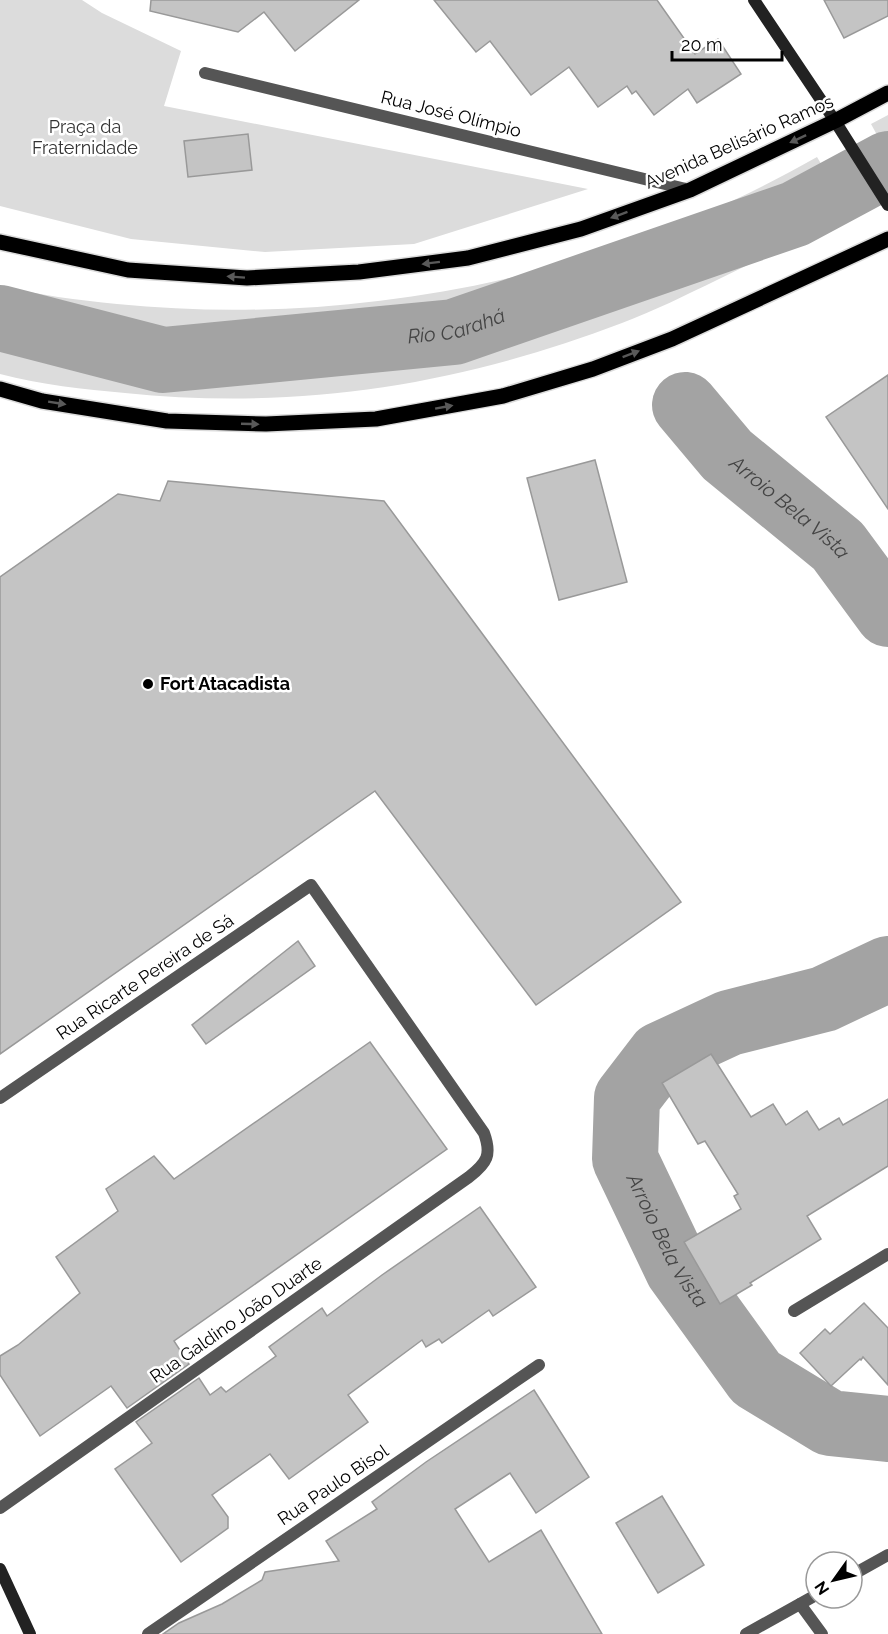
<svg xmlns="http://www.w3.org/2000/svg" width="888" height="1634" font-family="Raleway,sans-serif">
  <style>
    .green { fill: #dcdcdc }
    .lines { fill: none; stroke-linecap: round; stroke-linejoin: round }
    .river { stroke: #a3a3a3; stroke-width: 66 }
    .building { fill: #c4c4c4; stroke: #999; stroke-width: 1.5 }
    .primary-casing { stroke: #dbdbdb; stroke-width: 18 }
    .street { stroke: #555; stroke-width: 12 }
    .secondary { stroke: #222; stroke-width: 12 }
    .primary { stroke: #000; stroke-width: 15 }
    .oneway { fill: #595959 }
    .poi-dot { fill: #000; stroke: #fff; stroke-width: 2 }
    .labels { text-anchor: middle; stroke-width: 5; stroke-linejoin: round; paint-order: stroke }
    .street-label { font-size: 18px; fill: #000; stroke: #fff }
    .park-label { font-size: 18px; fill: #333; stroke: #fff }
    .poi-label { font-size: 18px; font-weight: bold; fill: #000; stroke: #fff; text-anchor: start }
    .water-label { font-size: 20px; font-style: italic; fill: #444; stroke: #fff }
  </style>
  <rect width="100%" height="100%" fill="#fff"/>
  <g class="green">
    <path d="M0 0H82L102 13 181 51 164 106 588 189 414 244 265 252 131 239 0 206Z"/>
    <path d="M888 115V155L871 124Z"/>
    <path d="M817 157 851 214C806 236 762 258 717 280 686 295 654 311 622 323 460 385 299 411 125 393 84 389 41 385 0 374V286C38 295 78 300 117 304 247 317 378 308 505 279 540 271 576 262 610 250 657 233 704 215 749 193 772 182 795 169 817 157Z"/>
  </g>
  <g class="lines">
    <g class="river">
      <path id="s1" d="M0 318 163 360 454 332 795 214 888 164"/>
      <path id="s2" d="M685 405 727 455 838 546 888 614"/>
      <path id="s3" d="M888 969 824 999 729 1023 660 1055 627 1098 625 1159 678 1270 756 1378 830 1423 888 1429"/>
    </g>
  </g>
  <g class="building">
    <path d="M151 0H359L295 51 264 12 238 32 150 11Z"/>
    <path d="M434 0H657L695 54 718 39 741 74 697 103 688 89 654 115 636 91 632 94 627 86 598 107 569 67 531 95 490 41 476 52Z"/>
    <path d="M824 0H888V16L844 38Z"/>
    <path d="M248 134 252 170 188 177 184 141Z"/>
    <path d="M888 375V509L826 417Z"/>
    <path d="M595 460 627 582 559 600 527 478Z"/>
    <path d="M168 481 384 501 681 902 536 1005 375 791 0 1054V577L118 494 160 501Z"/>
    <path d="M298 941 315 966 206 1044 192 1025Z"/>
    <path d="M370 1042 447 1149 174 1341 189 1364 127 1408 111 1386 40 1436 0 1375V1356L18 1345 80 1293 56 1257 118 1211 106 1189 154 1156 174 1179Z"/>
    <path d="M711 1054 751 1117 773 1104 786 1125 807 1111 819 1130 839 1118 843 1125 888 1099V1166L807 1216 821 1239 750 1283 752 1285 720 1304 684 1242 741 1209 734 1196 738 1194 705 1141 698 1144 662 1083Z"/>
    <path d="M480 1207 536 1287 493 1316 489 1310 442 1343 439 1339 426 1347 422 1340 348 1395 368 1422 289 1479 270 1454 212 1495 228 1517V1528L181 1562 115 1469 152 1443 136 1422 199 1378 210 1395 221 1387 226 1392 276 1356 269 1347 322 1308 327 1316 382 1275Z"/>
    <path d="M864 1303 888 1328V1385L863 1357 861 1360 860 1359 831 1386 800 1353 825 1329 830 1334Z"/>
    <path d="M534 1390 589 1477 536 1513 510 1473 455 1509 489 1562 541 1530 602 1634H163L179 1623 222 1604 262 1580 265 1572 339 1561 326 1541 377 1509 372 1502 426 1462Z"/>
    <path d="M662 1496 704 1565 658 1593 616 1523Z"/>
  </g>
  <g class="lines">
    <defs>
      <g id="primary">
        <path d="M0 242 128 270 247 278 359 272 468 258 581 229 690 190 835 121 888 93"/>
        <path d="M0 389 42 401 167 421 266 424 376 419 503 396 593 369 672 339 888 239"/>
      </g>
    </defs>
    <use href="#primary" class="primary-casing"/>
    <g class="street">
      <path d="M205 73 690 190"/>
      <path d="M0 1098 311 885 484 1133C492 1155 487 1163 469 1177L0 1508"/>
      <path d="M794 1311 888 1254"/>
      <path d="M852 1575 888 1555"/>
      <path d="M800 1604 822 1634"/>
      <path d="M148 1634 539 1365"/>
      <path d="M746 1634 816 1595"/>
    </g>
    <g class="secondary">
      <path d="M754 0 835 121 888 205"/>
      <path d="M0 1569 30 1634"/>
    </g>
    <use href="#primary" class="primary"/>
  </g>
  <defs><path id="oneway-solid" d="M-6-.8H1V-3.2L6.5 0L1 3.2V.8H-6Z" transform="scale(1.5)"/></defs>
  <g class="oneway">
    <use href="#oneway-solid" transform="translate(798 139) rotate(155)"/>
    <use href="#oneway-solid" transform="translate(619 215) rotate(160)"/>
    <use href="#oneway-solid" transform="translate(431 263) rotate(173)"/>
    <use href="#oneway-solid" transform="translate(236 277) rotate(-176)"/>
    <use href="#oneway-solid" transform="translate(631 354) rotate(-21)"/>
    <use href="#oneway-solid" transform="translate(57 403) rotate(9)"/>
    <use href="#oneway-solid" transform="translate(444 407) rotate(-10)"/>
    <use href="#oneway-solid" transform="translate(250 424) rotate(2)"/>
  </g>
  <circle class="poi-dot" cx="148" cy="684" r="6"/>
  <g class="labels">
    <g class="street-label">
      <text transform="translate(451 114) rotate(14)" y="6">Rua José Olímpio</text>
      <text transform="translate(739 142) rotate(-24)" y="6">Avenida Belisário Ramos</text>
      <text transform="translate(145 977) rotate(-34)" y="6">Rua Ricarte Pereira de Sá</text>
      <text transform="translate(236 1320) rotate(-35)" y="6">Rua Galdino João Duarte</text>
      <text transform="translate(333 1485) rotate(-34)" y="6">Rua Paulo Bisol</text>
    </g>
    <g class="park-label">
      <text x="85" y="133">Praça da<tspan x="85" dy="21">Fraternidade</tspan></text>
    </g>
    <g class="poi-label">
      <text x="160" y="690">Fort Atacadista</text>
    </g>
    <g class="water-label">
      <text dy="7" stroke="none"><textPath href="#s1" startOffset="464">Rio Carahá</textPath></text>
      <text dy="7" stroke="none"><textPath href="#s2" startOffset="147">Arroio Bela Vista</textPath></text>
      <text dy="7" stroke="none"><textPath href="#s3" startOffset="452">Arroio Bela Vista</textPath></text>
    </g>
  </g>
  <g transform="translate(834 1580) rotate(236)"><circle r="28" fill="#ffffff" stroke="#999999" stroke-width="1.5"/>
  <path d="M0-4.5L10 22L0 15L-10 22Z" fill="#000000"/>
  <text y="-9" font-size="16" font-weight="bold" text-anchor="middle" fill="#000000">N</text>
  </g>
  <path d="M672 51v9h110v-9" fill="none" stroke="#000000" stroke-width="3"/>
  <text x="681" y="51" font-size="18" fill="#000000" stroke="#ffffff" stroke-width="4.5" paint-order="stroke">20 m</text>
</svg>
